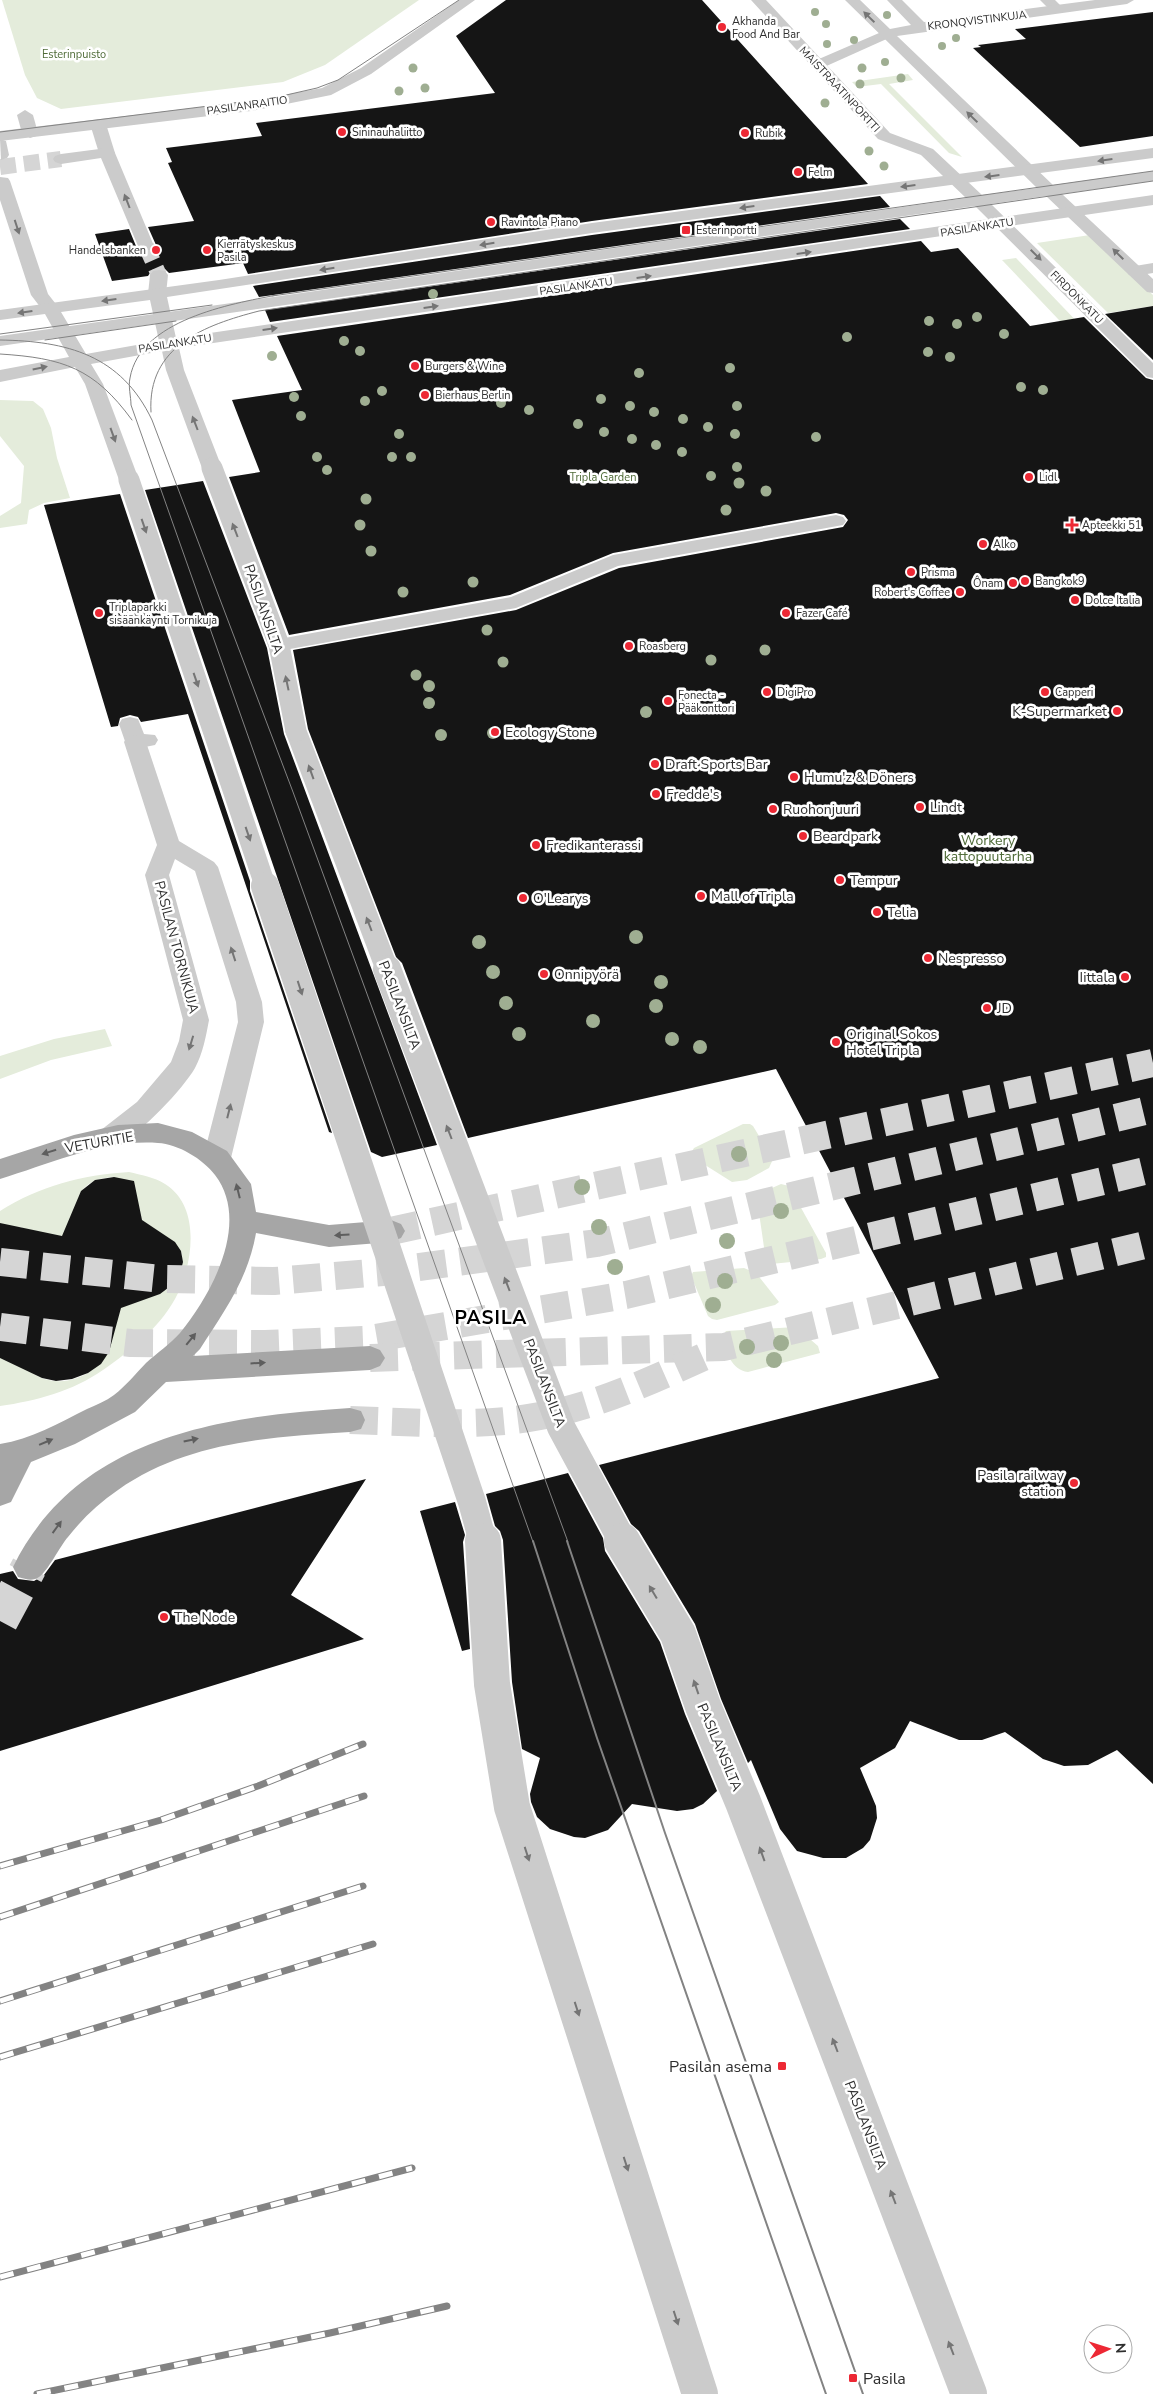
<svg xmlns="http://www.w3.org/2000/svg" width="1153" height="2394" font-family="'Nunito Sans',sans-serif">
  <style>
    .green { fill: #e4ecdb; fill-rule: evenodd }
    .building { fill: #151515 }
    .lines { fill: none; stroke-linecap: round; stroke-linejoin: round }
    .minor-tunnel { stroke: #d5d5d5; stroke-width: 16; stroke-dasharray: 16 8; stroke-linecap: butt }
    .primary-tunnel-far1 { stroke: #d5d5d5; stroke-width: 28; stroke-dasharray: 28 14; stroke-linecap: butt }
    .primary-tunnel { stroke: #d5d5d5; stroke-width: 36; stroke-dasharray: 36 18; stroke-linecap: butt }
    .service { fill: #cbcbcb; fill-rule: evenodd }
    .minor { fill: #cbcbcb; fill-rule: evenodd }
    .tertiary { fill: #cbcbcb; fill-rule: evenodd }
    .primary { fill: #a6a6a6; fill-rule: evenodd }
    .tram-far1 { stroke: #838383; stroke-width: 1 }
    .tram { stroke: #838383; stroke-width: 2 }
    .rail-casing { stroke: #838383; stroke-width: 7 }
    .rail { stroke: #fff; stroke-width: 5; stroke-dasharray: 14; stroke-linecap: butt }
    .tertiary-bridge-far2 { stroke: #cbcbcb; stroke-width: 21 }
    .tertiary-bridge-far1 { stroke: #cbcbcb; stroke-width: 28 }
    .tertiary-bridge { stroke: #cbcbcb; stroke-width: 36 }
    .tree { fill: #9fae92 }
    .oneway { fill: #757575 }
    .oneway2 { fill: #5e5e5e }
    .poi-dot { fill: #ed2834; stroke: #fff; stroke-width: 2 }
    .labels { text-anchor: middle; stroke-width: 5; stroke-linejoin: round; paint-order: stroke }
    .far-street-label { font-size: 11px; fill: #2e2e2e; stroke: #fff }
    .far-poi-label { font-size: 11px; fill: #2e2e2e; stroke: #fff; text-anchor: start }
    .far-park-label { font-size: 11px; fill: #506c39; stroke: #fff }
    .street-label { font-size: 14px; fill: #2e2e2e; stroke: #fff }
    .poi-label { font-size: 14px; fill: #2e2e2e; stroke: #fff; text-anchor: start }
    .park-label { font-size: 14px; fill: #506c39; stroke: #fff }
    .near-poi-label { font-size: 16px; fill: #2e2e2e; stroke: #fff; text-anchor: end }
    .district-label { font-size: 19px; font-weight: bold; letter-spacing: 1px; fill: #000; stroke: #fff }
  </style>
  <rect width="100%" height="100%" fill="#fff"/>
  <g class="green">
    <path d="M2 0H419L325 65 283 82 61 109 37 98 25 75Z"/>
    <path d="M908 74 913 80 889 84 962 157 949 153 881 84 857 87 852 82Z"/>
    <path d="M1090 235 1153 295V306L1108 313 1037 243Z"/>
    <path d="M1016 258 1153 401V419L1002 260Z"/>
    <path d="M0 400 33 401 43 409 51 428 57 458 70 498 44 503 29 510 27 524 0 528V516L21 503 24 466 0 436Z"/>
    <path d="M105 1029 112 1046 51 1060 0 1079V1056L54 1039Z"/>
    <path d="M743 1124H750L753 1126 773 1159 769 1168 747 1180 732 1182 694 1158 691 1153 694 1148Z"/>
    <path d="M129 1172C141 1175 154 1177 165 1184 202 1207 193 1266 175 1299 159 1328 130 1351 103 1370 73 1391 36 1401 0 1406V1278L38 1233 20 1227 0 1231V1211C40 1186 82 1175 129 1172ZM114 1177 77 1204C80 1184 96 1178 114 1177ZM181 1251C189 1286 157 1298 129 1301ZM112 1340C101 1381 48 1397 21 1362Z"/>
    <path d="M781 1184 789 1186 826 1253V1257L821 1259 771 1264 766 1261 757 1199 763 1192Z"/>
    <path d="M744 1268 756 1273 779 1302 775 1305 717 1320 712 1319 708 1316 691 1276 693 1272Z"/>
    <path d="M796 1327 818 1346 820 1353 748 1372C731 1370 727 1352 721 1338L726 1331Z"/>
  </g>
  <g class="building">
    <path d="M506 0H702L868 184 592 221 248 274 243 263 169 273 165 269 159 268 152 270 148 276 112 281 95 234 129 229 138 251 152 252 156 245 148 227 194 221 168 163 172 162 166 148 262 136 256 123 495 93 456 36Z"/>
    <path d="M1153 12V136L1080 147 973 48 981 47 978 45 1026 39 1015 29Z"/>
    <path d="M880 196 890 207 259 297 253 286 592 235Z"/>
    <path d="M900 219 910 229 270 322 265 310Z"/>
    <path d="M921 241 931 252 958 248 1030 326 1084 317 1146 378 1153 380V1784L1117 1750 1088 1765 1064 1766 1043 1759 1005 1732 982 1740H959L910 1721 895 1748 860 1768 876 1806 877 1818 870 1840 863 1848 846 1858H823L797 1851 780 1829 751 1760 748 1763 721 1699 695 1624 639 1531 631 1524 599 1465 939 1378 776 1069 468 1138 402 963 396 957 308 729 293 650 516 610 619 568 843 527 848 520 844 515 836 513 613 553 510 595 289 635 229 477 260 472 232 400 302 390 277 336Z"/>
    <path d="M1153 306V360L1105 314Z"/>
    <path d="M203 481 267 648 284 734 437 1145 382 1157 371 1152 145 490Z"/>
    <path d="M120 494 250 881V891L332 1133 329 1132 188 714 141 722 138 717 130 715 120 718 118 726 111 727 44 505Z"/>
    <path d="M114 1177 134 1181 142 1220 175 1242 181 1251 183 1262 180 1274 172 1285 160 1294 121 1308 109 1352 101 1364 88 1373 72 1379 56 1381 42 1378 0 1358V1223L62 1236 81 1191 95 1180Z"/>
    <path d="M568 1473 603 1538 605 1551 660 1642 685 1714 717 1791 703 1804 693 1809 677 1811 632 1804 608 1830 585 1838 574 1837 550 1829 537 1817 531 1802 530 1794 540 1758 522 1749 512 1682 503 1540 500 1531 495 1526 486 1494Z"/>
    <path d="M366 1479 291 1595 364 1639 0 1751V1574L13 1571 18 1579 34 1581 44 1575 55 1560Z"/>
    <path d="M455 1502 465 1535 463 1542 470 1649 462 1651 420 1511Z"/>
  </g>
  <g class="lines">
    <g class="minor-tunnel">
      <path d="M0 167 61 159"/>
      <path d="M146 246 159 275"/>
    </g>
    <g class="primary-tunnel-far1">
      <path d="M391 1231 1153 1063"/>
      <path d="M0 1262 162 1279 274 1281 383 1272 597 1243 1153 1109"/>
      <path d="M0 1327 131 1343 265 1344 364 1340 626 1295 1153 1169"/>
      <path d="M370 1358 724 1347 1153 1243"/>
      <path d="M350 1420C413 1422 478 1428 540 1416 601 1405 656 1378 712 1353"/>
    </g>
    <path class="primary-tunnel" d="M0 1621 29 1567"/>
    <g class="service">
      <path d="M1040 0H1055L1064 9 1062 12H1052Z"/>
      <path d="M886 30 893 34 891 37 822 68H812L810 65 812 62Z"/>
      <path d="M25 110 33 115 38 133 36 136 30 138 22 133 17 115Z"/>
      <path d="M98 119 106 124 115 153 113 156H101L99 153 90 124Z"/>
      <path d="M0 139 6 141 9 155 7 158 1 160Z"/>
      <path d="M1153 263V273L1135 276 1129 275 1126 271 1129 267Z"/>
      <path d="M836 515 843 517 846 521 843 525 618 566 516 608 279 651 271 650 268 645 271 640 279 639 511 597 613 555Z"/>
      <path d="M130 717 138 719 144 734 155 735 158 740 155 745 135 749 127 747 119 724 122 719Z"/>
    </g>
    <g class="minor">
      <path d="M459 0H475L371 74 331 95 251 111 0 141V131L251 101 322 88 361 68Z"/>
      <path d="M751 0H766L890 133 933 149 982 195 1037 188 845 0H860L890 29 911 25 887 0H902L924 22 1095 0H1134L1127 4 897 36 1053 185 1153 171V181L1062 194 1153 279V293L1147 292 1046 196 991 204 1153 363V378L1147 377 975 206 0 346V336L966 198 921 155 878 139Z"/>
      <path d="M107 148 113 150 115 153 154 246 152 250H140L138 246 101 158 61 164 55 162 53 159 55 156 61 154Z"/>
      <path d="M0 177 8 178 10 181 48 294 59 308 56 312H44L31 295 0 200Z"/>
      <path d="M159 270 165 271 168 275 166 294 163 298H151L148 294 150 275 153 271Z"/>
      <path d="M135 735 143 737 146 742 179 841 214 862 218 867 262 1002 264 1022 231 1158 227 1165 217 1168 207 1165 203 1158 238 1022 236 1002 195 871 175 859 169 875 209 1020C206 1036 203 1053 195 1068 183 1089 141 1133 119 1144 112 1147 107 1146 101 1144L97 1137 101 1130 137 1102 171 1062 179 1041 183 1020 145 875 157 845 124 742 127 737Z"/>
    </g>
    <g class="tertiary">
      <path d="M1153 148V158L592 233 167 297 176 338 1153 195V205L179 348 184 370 222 468 219 472 212 474 205 472 202 468 166 370 162 351 91 364 103 384 139 480 136 484 129 486 122 484 119 480 85 384 75 367 0 382V370L69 357 45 314 0 320V310L219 280 592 223ZM150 300 159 341 86 354 61 312Z"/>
      <path d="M296 724 304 726 307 731 399 969 396 975 387 977 378 975 375 969 285 731 288 726Z"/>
    </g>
    <g class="primary">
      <path d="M158 1123 192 1132 227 1151 251 1184 256 1212 329 1225 391 1220 401 1224 405 1231 401 1238 391 1242 329 1247 256 1233C248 1279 225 1310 200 1349L193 1356 370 1346 380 1350 385 1358 380 1366 370 1370 166 1382 135 1412 75 1444 31 1462 11 1502 0 1506V1444C31 1439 59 1423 87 1409 96 1405 106 1401 114 1395 126 1386 136 1373 146 1363 157 1353 170 1344 180 1333 212 1294 251 1222 215 1175 203 1159 178 1144 158 1143 104 1139 50 1164 0 1179V1159L74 1135 118 1125Z"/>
      <path d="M350 1408 361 1411 365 1420 361 1429 350 1432C269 1437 186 1442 118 1490 99 1503 82 1519 68 1537 60 1546 48 1571 39 1577 32 1582 26 1579 18 1577L13 1567C77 1436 221 1416 350 1408Z"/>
    </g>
    <g class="tram-far1">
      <path d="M0 132 273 98 317 88 338 80 459 0"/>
      <path d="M277 295C230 304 140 320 130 378 128 386 131 397 131 405L533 1542"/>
      <path d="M272 296 1153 171"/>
      <path d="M0 334 212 305"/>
      <path d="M0 340C67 341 121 355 152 420L293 792 568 1542"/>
      <path d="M45 340 176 321"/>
      <path d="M0 354C63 358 94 368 132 420"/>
      <path d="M151 412C147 346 205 325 259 311L1153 181"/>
    </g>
    <g class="tram">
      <path d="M533 1541 597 1738 826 2394"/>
      <path d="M567 1541 665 1833 863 2394"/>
    </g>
    <defs>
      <g id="rail">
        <path d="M0 1866 161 1820 258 1786 363 1744"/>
        <path d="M0 1917 364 1796"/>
        <path d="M0 2001 363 1886"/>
        <path d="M0 2057 373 1944"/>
        <path d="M0 2277 412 2168"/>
        <path d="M37 2394 330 2333 447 2306"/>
      </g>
    </defs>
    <use href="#rail" class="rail-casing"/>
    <use href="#rail" class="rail"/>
    <g class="tertiary-bridge-far2">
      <path d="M212 468 279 645 296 731"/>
      <path d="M129 480 266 888"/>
    </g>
    <g class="tertiary-bridge-far1">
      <path d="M265 886 472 1502 483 1542"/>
      <path d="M387 969 561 1427 623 1542"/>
    </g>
    <g class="tertiary-bridge">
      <path d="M483 1541 492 1684 512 1807 700 2394"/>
      <path d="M622 1541 678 1634 703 1706 743 1802 969 2394"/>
    </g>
  </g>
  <g class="tree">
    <circle cx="815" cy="12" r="4"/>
    <circle cx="887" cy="15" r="4"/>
    <circle cx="826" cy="24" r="4"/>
    <circle cx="956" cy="38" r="4"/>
    <circle cx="854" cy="40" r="4"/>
    <circle cx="827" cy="44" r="4"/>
    <circle cx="942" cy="46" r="4"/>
    <circle cx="885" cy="62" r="4"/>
    <circle cx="413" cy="68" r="4.5"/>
    <circle cx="862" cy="68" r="4.5"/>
    <circle cx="901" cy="78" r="4.5"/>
    <circle cx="860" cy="84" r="4.5"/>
    <circle cx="425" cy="88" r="4.5"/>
    <circle cx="399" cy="91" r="4.5"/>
    <circle cx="825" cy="103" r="4.5"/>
    <circle cx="869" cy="151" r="4.5"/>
    <circle cx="884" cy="166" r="4.5"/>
    <circle cx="433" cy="294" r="5"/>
    <circle cx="977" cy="317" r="5"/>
    <circle cx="929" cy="321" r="5"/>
    <circle cx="957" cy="324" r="5"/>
    <circle cx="1004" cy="334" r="5"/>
    <circle cx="847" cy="337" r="5"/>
    <circle cx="344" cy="341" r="5"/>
    <circle cx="360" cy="351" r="5"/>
    <circle cx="928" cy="352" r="5"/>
    <circle cx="272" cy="356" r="5"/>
    <circle cx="950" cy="357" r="5"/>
    <circle cx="730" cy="368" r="5"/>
    <circle cx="639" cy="373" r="5"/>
    <circle cx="1021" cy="387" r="5"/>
    <circle cx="1043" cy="390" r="5"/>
    <circle cx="382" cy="391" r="5"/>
    <circle cx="294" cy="397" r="5"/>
    <circle cx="601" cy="399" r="5"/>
    <circle cx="365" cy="401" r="5"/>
    <circle cx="501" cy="403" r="5"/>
    <circle cx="630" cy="406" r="5"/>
    <circle cx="737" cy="406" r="5"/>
    <circle cx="529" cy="410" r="5"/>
    <circle cx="654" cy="412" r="5"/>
    <circle cx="301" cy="416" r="5"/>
    <circle cx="683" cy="419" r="5"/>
    <circle cx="578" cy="424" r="5"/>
    <circle cx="708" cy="427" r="5"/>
    <circle cx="604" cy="432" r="5"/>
    <circle cx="399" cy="434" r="5"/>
    <circle cx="735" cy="434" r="5"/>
    <circle cx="816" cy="437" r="5"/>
    <circle cx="632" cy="439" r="5"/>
    <circle cx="656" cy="445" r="5"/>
    <circle cx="682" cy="452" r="5"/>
    <circle cx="317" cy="457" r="5"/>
    <circle cx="392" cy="457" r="5"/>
    <circle cx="411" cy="457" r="5"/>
    <circle cx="737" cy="467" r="5"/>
    <circle cx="327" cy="470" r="5"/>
    <circle cx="711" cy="476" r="5"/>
    <circle cx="739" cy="483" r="5.5"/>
    <circle cx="766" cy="491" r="5.5"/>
    <circle cx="366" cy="499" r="5.5"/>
    <circle cx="726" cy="510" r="5.5"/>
    <circle cx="360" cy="525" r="5.5"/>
    <circle cx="371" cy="551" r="5.5"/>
    <circle cx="473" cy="582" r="5.5"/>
    <circle cx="403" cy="592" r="5.5"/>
    <circle cx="487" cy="630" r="5.5"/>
    <circle cx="765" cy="650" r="5.5"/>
    <circle cx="711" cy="660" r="5.5"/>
    <circle cx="503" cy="662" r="5.5"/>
    <circle cx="416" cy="675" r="5.5"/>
    <circle cx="429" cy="686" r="6"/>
    <circle cx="429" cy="703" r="6"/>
    <circle cx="646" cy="712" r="6"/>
    <circle cx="493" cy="733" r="6"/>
    <circle cx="441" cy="735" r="6"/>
    <circle cx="636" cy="937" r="7"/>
    <circle cx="479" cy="942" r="7"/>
    <circle cx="493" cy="972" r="7"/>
    <circle cx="661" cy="982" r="7"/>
    <circle cx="506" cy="1003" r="7"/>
    <circle cx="656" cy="1006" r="7"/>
    <circle cx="593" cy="1021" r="7"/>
    <circle cx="519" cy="1034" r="7"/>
    <circle cx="672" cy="1039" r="7"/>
    <circle cx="700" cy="1047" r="7"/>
    <circle cx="739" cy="1154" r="8"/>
    <circle cx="582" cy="1187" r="8"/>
    <circle cx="781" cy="1211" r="8"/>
    <circle cx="599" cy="1227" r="8"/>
    <circle cx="727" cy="1241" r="8"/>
    <circle cx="615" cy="1267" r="8"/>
    <circle cx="725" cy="1281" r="8"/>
    <circle cx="713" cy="1305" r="8"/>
    <circle cx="781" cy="1343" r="8"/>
    <circle cx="747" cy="1347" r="8"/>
    <circle cx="774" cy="1360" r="8"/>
  </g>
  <defs><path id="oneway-solid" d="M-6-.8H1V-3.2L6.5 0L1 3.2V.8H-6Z" transform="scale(1.25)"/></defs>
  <g class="oneway">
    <use href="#oneway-solid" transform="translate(869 17) rotate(-136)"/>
    <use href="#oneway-solid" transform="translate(972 117) rotate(-136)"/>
    <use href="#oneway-solid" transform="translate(1105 160) rotate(172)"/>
    <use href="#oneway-solid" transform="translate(992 176) rotate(173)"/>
    <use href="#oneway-solid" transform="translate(908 186) rotate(173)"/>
    <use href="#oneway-solid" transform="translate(127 201) rotate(-111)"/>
    <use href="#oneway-solid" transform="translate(747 207) rotate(172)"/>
    <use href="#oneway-solid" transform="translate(17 227) rotate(72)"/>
    <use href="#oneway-solid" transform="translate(487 244) rotate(171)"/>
    <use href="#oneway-solid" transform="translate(804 253) rotate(-8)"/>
    <use href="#oneway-solid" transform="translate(1118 254) rotate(-135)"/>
    <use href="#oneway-solid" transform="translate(1036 255) rotate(45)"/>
    <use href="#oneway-solid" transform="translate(327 269) rotate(171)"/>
    <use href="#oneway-solid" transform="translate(644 277) rotate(-8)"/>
    <use href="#oneway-solid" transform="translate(109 300) rotate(172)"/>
    <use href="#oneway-solid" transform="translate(431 307) rotate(-8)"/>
    <use href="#oneway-solid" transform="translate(25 312) rotate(172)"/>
    <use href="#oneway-solid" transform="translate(270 329) rotate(-8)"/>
    <use href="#oneway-solid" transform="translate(40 368) rotate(-12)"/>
    <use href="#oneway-solid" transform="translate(195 423) rotate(-111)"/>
    <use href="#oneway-solid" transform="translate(113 435) rotate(70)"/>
    <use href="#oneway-solid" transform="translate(144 526) rotate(71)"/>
    <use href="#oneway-solid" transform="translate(235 530) rotate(-111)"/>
    <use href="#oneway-solid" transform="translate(196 680) rotate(71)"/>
    <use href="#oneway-solid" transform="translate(287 683) rotate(-102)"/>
    <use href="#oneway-solid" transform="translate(311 772) rotate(-110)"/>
    <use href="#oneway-solid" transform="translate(248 834) rotate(71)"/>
    <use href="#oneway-solid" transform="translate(369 924) rotate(-111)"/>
    <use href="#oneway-solid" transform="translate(233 954) rotate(-108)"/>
    <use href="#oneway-solid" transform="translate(300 988) rotate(72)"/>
    <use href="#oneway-solid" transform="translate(191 1043) rotate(107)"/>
    <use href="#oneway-solid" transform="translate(229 1111) rotate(-76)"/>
    <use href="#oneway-solid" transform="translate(449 1132) rotate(-111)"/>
    <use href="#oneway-solid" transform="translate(507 1284) rotate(-111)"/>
    <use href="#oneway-solid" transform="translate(653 1592) rotate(-121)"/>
    <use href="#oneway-solid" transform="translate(696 1687) rotate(-109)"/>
    <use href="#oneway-solid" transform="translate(527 1854) rotate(72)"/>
    <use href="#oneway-solid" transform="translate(762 1854) rotate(-110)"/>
    <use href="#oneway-solid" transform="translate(577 2009) rotate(72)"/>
    <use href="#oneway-solid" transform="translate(835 2045) rotate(-111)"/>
    <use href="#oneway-solid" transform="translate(626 2164) rotate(72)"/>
    <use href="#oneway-solid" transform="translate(893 2197) rotate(-111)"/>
    <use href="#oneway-solid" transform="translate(676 2318) rotate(72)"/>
    <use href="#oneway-solid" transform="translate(951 2348) rotate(-111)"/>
  </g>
  <g class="oneway2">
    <use href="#oneway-solid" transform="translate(49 1152) rotate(163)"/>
    <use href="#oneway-solid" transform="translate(238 1191) rotate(-104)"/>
    <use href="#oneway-solid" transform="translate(342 1235) rotate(176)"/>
    <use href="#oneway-solid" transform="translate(191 1339) rotate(-51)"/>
    <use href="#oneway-solid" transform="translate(258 1363) rotate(-3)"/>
    <use href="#oneway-solid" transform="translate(191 1440) rotate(-12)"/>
    <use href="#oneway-solid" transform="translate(46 1442) rotate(-23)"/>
    <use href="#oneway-solid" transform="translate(57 1527) rotate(-54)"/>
  </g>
  <g class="poi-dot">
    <circle cx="722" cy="27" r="5"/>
    <circle cx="342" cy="132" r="5"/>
    <circle cx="745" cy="133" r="5"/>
    <circle cx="798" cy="172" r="5"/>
    <circle cx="491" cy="222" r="5"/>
    <rect x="681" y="225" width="10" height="10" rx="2.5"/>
    <circle cx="156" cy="250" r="5"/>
    <circle cx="207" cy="250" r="5"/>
    <circle cx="415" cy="366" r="5"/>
    <circle cx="425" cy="395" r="5"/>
    <circle cx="1029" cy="477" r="5"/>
    <path d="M1069.5 517.5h5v5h5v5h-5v5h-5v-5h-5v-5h5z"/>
    <circle cx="983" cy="544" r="5"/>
    <circle cx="911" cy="572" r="5"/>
    <circle cx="1025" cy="581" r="5"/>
    <circle cx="1013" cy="583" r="5"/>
    <circle cx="960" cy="592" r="5"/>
    <circle cx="1075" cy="600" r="5"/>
    <circle cx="99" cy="613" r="5"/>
    <circle cx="786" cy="613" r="5"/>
    <circle cx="629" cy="646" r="5"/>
    <circle cx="767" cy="692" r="5"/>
    <circle cx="1045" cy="692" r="5"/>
    <circle cx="668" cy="701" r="5"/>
    <circle cx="1117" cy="711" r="5"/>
    <circle cx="495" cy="732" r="5"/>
    <circle cx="655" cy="764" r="5"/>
    <circle cx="794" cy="777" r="5"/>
    <circle cx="656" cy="794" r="5"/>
    <circle cx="920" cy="807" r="5"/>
    <circle cx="773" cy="809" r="5"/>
    <circle cx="803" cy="836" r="5"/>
    <circle cx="536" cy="845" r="5"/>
    <circle cx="840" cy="880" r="5"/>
    <circle cx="701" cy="896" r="5"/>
    <circle cx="523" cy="898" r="5"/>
    <circle cx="877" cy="912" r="5"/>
    <circle cx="928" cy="958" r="5"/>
    <circle cx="544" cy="974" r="5"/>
    <circle cx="1125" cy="977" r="5"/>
    <circle cx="987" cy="1008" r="5"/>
    <circle cx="836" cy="1042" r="5"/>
    <circle cx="1074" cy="1483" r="5"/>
    <circle cx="164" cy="1617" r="5"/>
    <rect x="777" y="2061" width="10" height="10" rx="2.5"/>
    <rect x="848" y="2373" width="10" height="10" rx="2.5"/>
  </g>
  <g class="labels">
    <g class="far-street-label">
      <text transform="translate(977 20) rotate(-7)" y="4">KRONQVISTINKUJA</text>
      <text transform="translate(840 89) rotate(47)" y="4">MAISTRAATINPORTTI</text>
      <text transform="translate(247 105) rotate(-8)" y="4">PASILANRAITIO</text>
      <text transform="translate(977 227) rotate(-9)" y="4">PASILANKATU</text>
      <text transform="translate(576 286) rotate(-8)" y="4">PASILANKATU</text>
      <text transform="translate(1077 297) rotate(45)" y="4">FIRDONKATU</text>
      <text transform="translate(175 343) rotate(-9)" y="4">PASILANKATU</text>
    </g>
    <g class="far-poi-label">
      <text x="732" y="25">Akhanda<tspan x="732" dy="13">Food And Bar</tspan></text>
      <text x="352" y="136">Sininauhaliitto</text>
      <text x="755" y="137">Rubik</text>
      <text x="808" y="176">Felm</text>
      <text x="501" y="226">Ravintola Piano</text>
      <text x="696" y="234">Esterinportti</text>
      <text x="217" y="248">Kierrätyskeskus<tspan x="217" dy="13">Pasila</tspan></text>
      <text x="146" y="254" text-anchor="end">Handelsbanken</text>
      <text x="425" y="370">Burgers &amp; Wine</text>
      <text x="435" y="399">Bierhaus Berlin</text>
      <text x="1039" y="481">Lidl</text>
      <text x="1082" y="529">Apteekki 51</text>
      <text x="993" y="548">Alko</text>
      <text x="921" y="576">Prisma</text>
      <text x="1035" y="585">Bangkok9</text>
      <text x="1003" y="587" text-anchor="end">Ônam</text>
      <text x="950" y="596" text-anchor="end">Robert's Coffee</text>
      <text x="1085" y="604">Dolce Italia</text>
      <text x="109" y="611">Triplaparkki<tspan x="109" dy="13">sisäänkäynti Tornikuja</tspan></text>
      <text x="796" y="617">Fazer Café</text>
      <text x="639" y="650">Roasberg</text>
      <text x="777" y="696">DigiPro</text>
      <text x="1055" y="696">Capperi</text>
      <text x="678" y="699">Fonecta -<tspan x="678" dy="13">Pääkonttori</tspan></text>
    </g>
    <g class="far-park-label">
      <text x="74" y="58">Esterinpuisto</text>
      <text x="603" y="481">Tripla Garden</text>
    </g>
    <g class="street-label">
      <text transform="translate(264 609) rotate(71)" y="5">PASILANSILTA</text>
      <text transform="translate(177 947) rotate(75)" y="5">PASILAN TORNIKUJA</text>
      <text transform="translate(400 1005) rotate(69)" y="5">PASILANSILTA</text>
      <text transform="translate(99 1142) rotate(-10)" y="5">VETURITIE</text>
      <text transform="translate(545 1383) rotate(69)" y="5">PASILANSILTA</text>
      <text transform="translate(720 1747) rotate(67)" y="5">PASILANSILTA</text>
      <text transform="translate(866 2125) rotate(69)" y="5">PASILANSILTA</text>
    </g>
    <g class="poi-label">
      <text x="1107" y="716" text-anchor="end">K-Supermarket</text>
      <text x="505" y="737">Ecology Stone</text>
      <text x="665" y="769">Draft Sports Bar</text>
      <text x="804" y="782">Humu'z &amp; Döners</text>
      <text x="666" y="799">Fredde's</text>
      <text x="930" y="812">Lindt</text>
      <text x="783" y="814">Ruohonjuuri</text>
      <text x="813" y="841">Beardpark</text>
      <text x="546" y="850">Fredikanterassi</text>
      <text x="850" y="885">Tempur</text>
      <text x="711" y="901">Mall of Tripla</text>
      <text x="533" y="903">O'Learys</text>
      <text x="887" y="917">Telia</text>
      <text x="938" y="963">Nespresso</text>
      <text x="554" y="979">Onnipyörä</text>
      <text x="1115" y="982" text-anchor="end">Iittala</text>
      <text x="997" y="1013">JD</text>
      <text x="846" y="1039">Original Sokos<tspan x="846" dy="16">Hotel Tripla</tspan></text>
      <text x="1064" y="1480" text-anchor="end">Pasila railway<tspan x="1064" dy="16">station</tspan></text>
      <text x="174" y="1622">The Node</text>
    </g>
    <g class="park-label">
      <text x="988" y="845">Workery<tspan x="988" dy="16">kattopuutarha</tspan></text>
    </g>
    <g class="near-poi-label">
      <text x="772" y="2072">Pasilan asema</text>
      <text x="863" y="2384" text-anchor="start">Pasila</text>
    </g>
    <g class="district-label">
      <text x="491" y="1324">PASILA</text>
    </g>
  </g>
  <g transform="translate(1108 2349) rotate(86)"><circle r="24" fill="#ffffff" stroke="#ababab"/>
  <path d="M0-4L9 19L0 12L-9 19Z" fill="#ed2834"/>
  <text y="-8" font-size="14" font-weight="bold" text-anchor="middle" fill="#2e2e2e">N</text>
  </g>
</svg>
